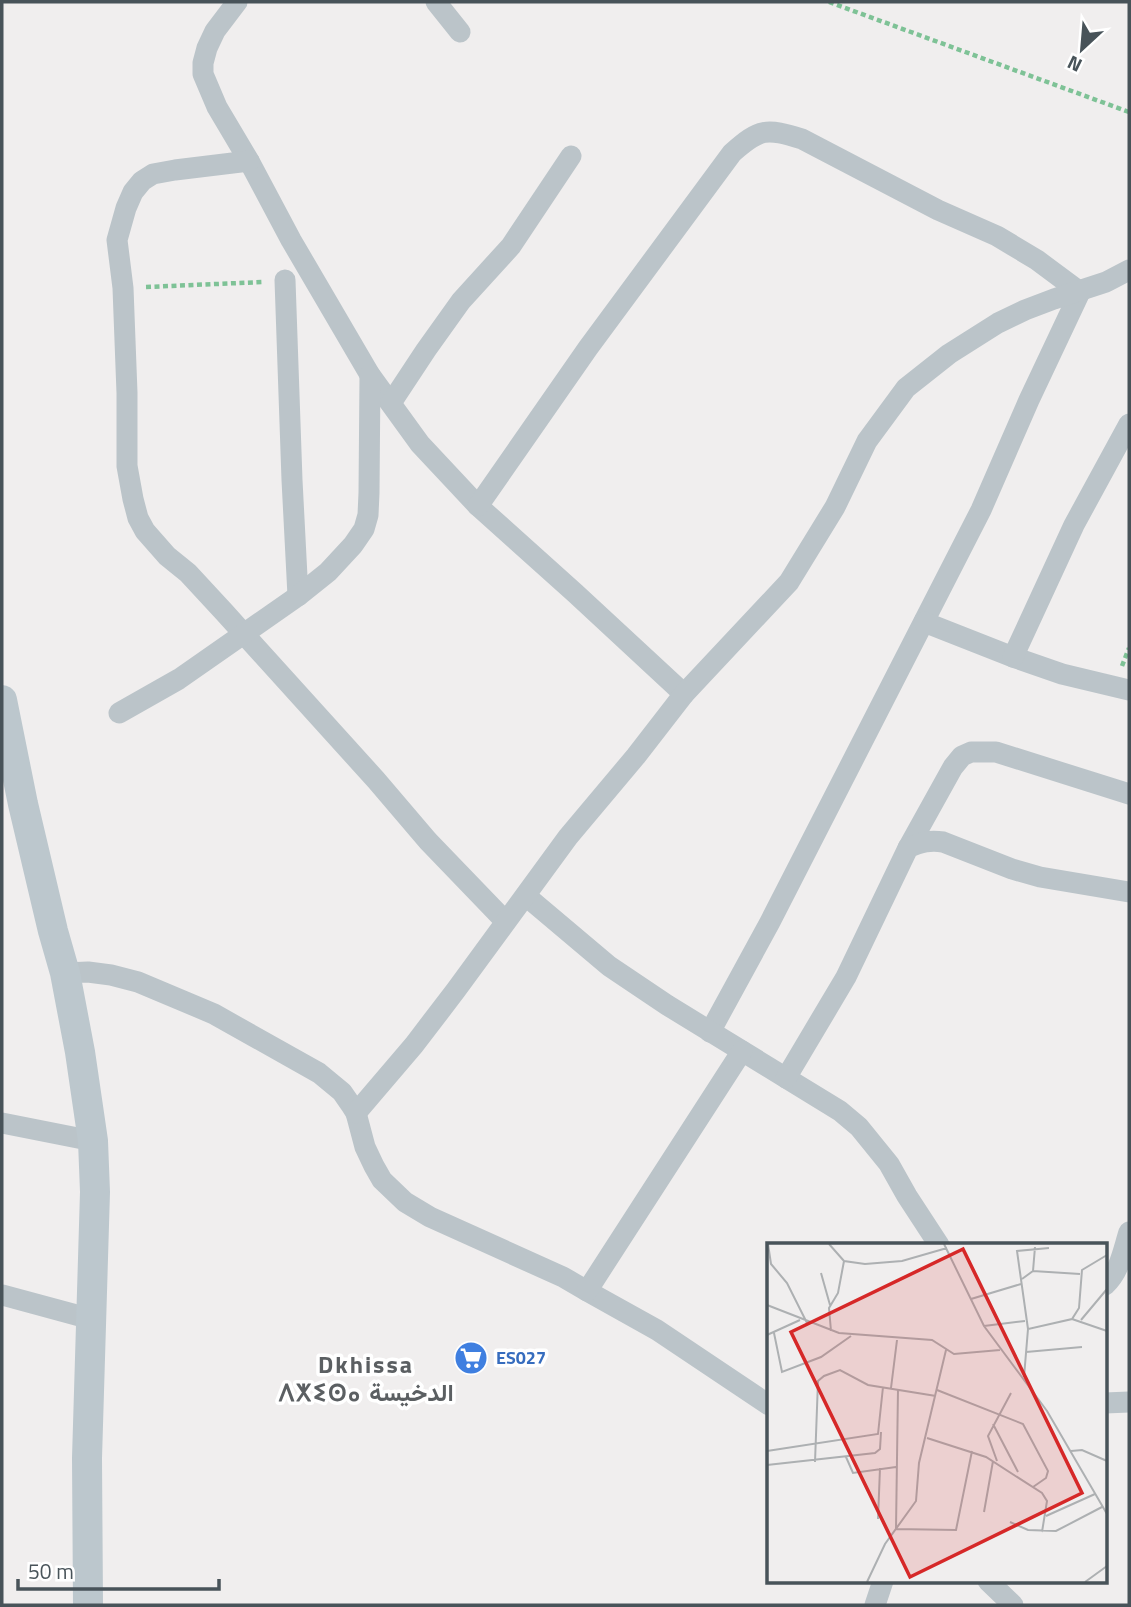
<svg xmlns="http://www.w3.org/2000/svg" width="1131" height="1607" font-family="'Titillium Web',Vazirmatn,'Noto Sans Tifinagh',sans-serif">
  <style>
    .lines { fill: none; stroke-linecap: round; stroke-linejoin: round }
    .path { stroke: #7ec296; stroke-width: 4.5; stroke-dasharray: 5 3.5; stroke-linecap: butt }
    .street { stroke: #bbc4c9; stroke-width: 21 }
    .secondary { stroke: #bcc7cd; stroke-width: 30 }
    .labels { text-anchor: middle; stroke-width: 7; stroke-linejoin: round; paint-order: stroke }
    .shop-label { font-size: 18px; font-weight: bold; fill: #366cbe; stroke: #fff; text-anchor: start }
    .district-label { font-size: 24px; font-weight: bold; letter-spacing: 2px; fill: #5b5f62; stroke: #fff }
    .inset-road { fill: none; stroke: #adb0b2; stroke-width: 2 }
    .view { fill: #d62828; fill-opacity: 0.15; stroke: #d62828; stroke-width: 3.5 }
    .inset-edge { fill: none; stroke: #485359; stroke-width: 3.5 }
  </style>
  <rect width="100%" height="100%" fill="#f0eeee"/>
  <g class="lines">
    <g class="path">
      <path d="M829 2 1129 112"/>
      <path d="M146 287 263 282"/>
      <path d="M1122 666 1129 648"/>
    </g>
    <g class="street">
      <path d="M237 2 215 31 207 48 203 63V74L217 107 249 161 291 240 370 375 420 444 478 506 575 593 684 694"/>
      <path d="M436 2 460 32"/>
      <path d="M249 161 175 170 153 174 142 181 133 192 126 208 117 240 123 288 127 393V466L133 499 138 518 145 531 167 556 188 573 225 613 376 780 428 841 505 921"/>
      <path d="M285 280 292 480 298 596"/>
      <path d="M391 403 426 350 461 301 511 246 571 156"/>
      <path d="M478 506 588 348 732 153C760 128 766 128 802 139L938 210 997 236 1037 260 1080 292 1029 400 981 510 770 922 710 1032"/>
      <path d="M924 622 1013 657 1062 674 1129 690"/>
      <path d="M1013 657 1074 525 1129 424"/>
      <path d="M119 713 179 679 298 596 328 572 353 545 364 529 368 515 369 493 370 375"/>
      <path d="M908 848 953 767 962 756 971 752H996L1129 794"/>
      <path d="M526 896 609 966 667 1005 840 1111 859 1127 889 1164 907 1196 939 1245"/>
      <path d="M65 973 88 972 111 975 138 982 214 1014 319 1073 342 1092 351 1105 356 1113 365 1147 374 1166 382 1180 405 1202 430 1217 563 1277 587 1291 657 1330 769 1405"/>
      <path d="M786 1078 846 977 908 848C921 842 930 840 943 842L1012 869 1040 877 1129 892"/>
      <path d="M356 1113 414 1045 456 990 568 837 636 756 684 694 789 582 835 507 867 441 906 388 949 354 998 323 1025 310 1054 299 1106 282 1129 270"/>
      <path d="M2 1123 93 1141"/>
      <path d="M1105 1285C1120 1271 1123 1251 1129 1232"/>
      <path d="M587 1291 742 1051"/>
      <path d="M2 1295 91 1319"/>
      <path d="M1105 1403 1129 1402"/>
      <path d="M988 1581 1013 1605"/>
      <path d="M875 1605 883 1581"/>
    </g>
    <path class="secondary" d="M2 700 23 804 53 931 65 973 80 1052 93 1141 95 1192 87 1458 88 1605"/>
  </g>
  <defs>
    <symbol id="supermarket-disc" viewBox="-11 -11 22 22"><circle r="9.5" fill="#3f7fe0" stroke="#fff"/><path d="M-6-5.5h2.5l.6 2H6L4.5 2H-2.5L-4.4-4H-6ZM-1.5 3.2a1.3 1.3 0 1 0 .1 0ZM3 3.2a1.3 1.3 0 1 0 .1 0Z" fill="#fff"/></symbol>
  </defs>
  <g fill-rule="evenodd">
    <use href="#supermarket-disc" x="452" y="1339" width="38" height="38"/>
  </g>
  <g class="labels">
    <g class="shop-label">
      <text x="496" y="1364">ES027</text>
    </g>
    <g class="district-label">
      <text x="366" y="1373">Dkhissa<tspan x="366" dy="28">ⴷⵅⵉⵙⴰ الدخيسة</tspan></text>
    </g>
  </g>
  <g transform="translate(767 1243)">
    <rect width="340" height="340" fill="#f0eeee"/>
    <path class="inset-road" d="M1 1 4 21 20 40 40 80M62 1 77 18 98 21 135 18 180 5M177 1 217 83 280 168 340 271M266 28 268 4M54 30 63 62M255 36 266 28 313 31M204 56 254 41M0 62 72 90 165 97 187 111 233 107M305 76 340 88M314 77 340 46M217 83 258 78M261 86 250 8 282 5M64 88 62 65 71 50 77 18M7 90 15 129 54 114 84 93M0 92 33 77M259 109 315 104M257 134 261 86 305 76 312 65 315 27 340 12M124 145 130 97M131 146 129 286 189 287 205 208M170 147 256 181 281 228 279 235 266 244M226 181 251 229M160 195 219 214 275 250 280 258 275 289M0 208 111 191 116 144M304 208 315 207 340 218M79 214 86 230 129 224M230 218 221 193 244 150M48 219 51 138 57 133 73 127 101 142 169 153M0 222 108 210 113 206 114 189M217 269 226 218M279 273 328 251M111 276 113 225M243 279 261 287 289 288 335 264M100 339 118 301 149 258 152 220 179 107M318 339 340 323"/>
    <path class="view" d="M196 6 315 250 143 334 24 89Z"/>
    <rect width="340" height="340" class="inset-edge"/>
  </g>
  <rect width="1131" height="1607" fill="none" stroke="#485359" stroke-width="7"/>
  <g transform="translate(1082 49) rotate(206)" stroke="#ffffff" stroke-width="5" paint-order="stroke">
  <path d="M0-5L12 26L0 18L-12 26Z" fill="#485359"/>
  <text y="-10" font-size="19" font-weight="bold" text-anchor="middle" fill="#485359">N</text>
  </g>
  <path d="M18 1579v10h201v-10" fill="none" stroke="#485359" stroke-width="3.5"/>
  <text x="28" y="1579" font-size="21" fill="#485359" stroke="#ffffff" stroke-width="5" paint-order="stroke">50 m</text>
</svg>
